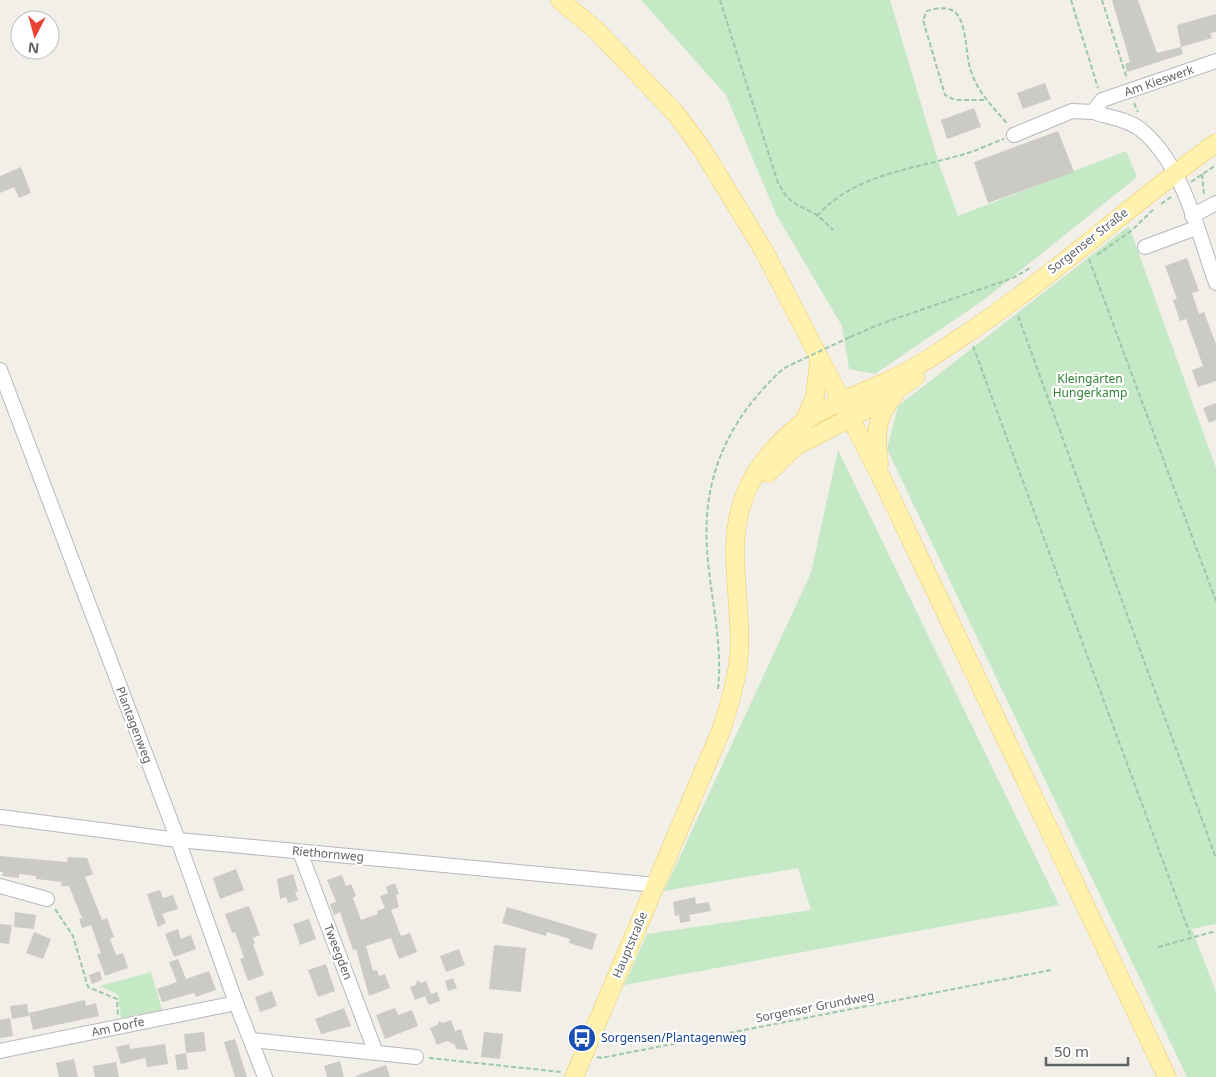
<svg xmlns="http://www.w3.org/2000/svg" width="1216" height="1077" font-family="'Noto Sans',sans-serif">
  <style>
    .green { fill: #c5e8c5 }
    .building { fill: #cccac5 }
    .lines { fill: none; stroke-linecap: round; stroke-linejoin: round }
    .minor-casing { stroke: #b5b8bc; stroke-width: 16 }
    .major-casing { stroke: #f2c960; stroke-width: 19 }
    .path { stroke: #9cc7a9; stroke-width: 2; stroke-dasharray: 5 2.5; stroke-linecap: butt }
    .minor { stroke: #fff; stroke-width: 14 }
    .major { stroke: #fff2af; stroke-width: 18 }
    .path-bridge { stroke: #9cc7a9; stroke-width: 2; stroke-dasharray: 5 2.5; stroke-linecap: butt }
    .labels { text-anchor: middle; stroke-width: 4.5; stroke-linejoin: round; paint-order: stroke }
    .street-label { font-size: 12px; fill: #5f6368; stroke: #fff }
    .park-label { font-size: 12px; fill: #348238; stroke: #fff }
    .transit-label { font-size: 12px; fill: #164399; stroke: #fff; text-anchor: start }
  </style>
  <rect width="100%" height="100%" fill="#f1efe8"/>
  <g class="green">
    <path d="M641 0H890L940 167 958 216 1126 151 1137 177 985 299 875 374 849 369 842 326 776 214 726 95Z"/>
    <path d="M1129 226 1216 468V924L1192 929 1216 992V1077H1187L887 449 898 406Z"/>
    <path d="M838 450 1059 905 624 985 647 934 811 910 798 868 664 891 811 573Z"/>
    <path d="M151 972 162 1010 121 1018 118 995 100 986Z"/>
  </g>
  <g class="building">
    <path d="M1112 0H1138L1157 53 1181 47 1183 54 1127 72 1125 64 1130 62Z"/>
    <path d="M1216 14V32L1210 33 1212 38 1181 47 1177 25Z"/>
    <path d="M1045 83 1051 99 1023 109 1017 93Z"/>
    <path d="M974 108 981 127 947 139 941 120Z"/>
    <path d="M1058 131 1074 172 988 203 974 162Z"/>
    <path d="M21 167 31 193 19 198 14 187 0 193V176Z"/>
    <path d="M1187 258 1199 291 1192 293 1199 314 1204 312 1216 344V381L1198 387 1192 370 1203 366 1186 319 1180 321 1173 300 1177 299 1165 266Z"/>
    <path d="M1216 403V420L1209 423 1203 408Z"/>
    <path d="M0 856 67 862 68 857 87 858 93 874 85 877 102 920 107 918 114 937 110 939 116 955 123 953 128 968 105 976 97 954 101 953 91 925 82 928 79 919 82 918 69 886H61L62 882 36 879V876L19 874V878L2 876 3 872H0Z"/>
    <path d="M236 869 244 890 220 899 213 878Z"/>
    <path d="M293 874 298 891 295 892 298 900 288 903 286 897 280 899 277 879Z"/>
    <path d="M342 875 346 886 351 884 356 896 353 898 361 920 378 914 377 911 385 908 380 896 388 893 386 887 395 883 399 894 396 895 399 907 391 910 401 936 410 933 417 952 399 959 391 938 366 946 373 971 377 970 379 976 385 974 390 988 369 996 356 949 353 950 340 912 334 915 330 904 336 902 327 880Z"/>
    <path d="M160 890 163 898 173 895 178 909 162 914 166 923 158 927 147 894Z"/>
    <path d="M695 897 696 904 709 902 711 911 689 915 691 921 680 923 679 915 675 916 673 902Z"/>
    <path d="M249 906 260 935 253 938 255 944H253L264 975 248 981 240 959 244 958 235 932 232 933 225 914Z"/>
    <path d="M507 907 597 934 592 950 569 943 570 939 547 932 546 936 502 923Z"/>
    <path d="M15 912 36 915 34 929 14 927Z"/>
    <path d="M309 919 316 939 300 945 293 924Z"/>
    <path d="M0 924 12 925 9 944 0 943Z"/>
    <path d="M178 929 181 939 191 935 196 949 174 957 165 934Z"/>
    <path d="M34 932 51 939 43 959 26 953Z"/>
    <path d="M494 945 526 948 521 992 489 989Z"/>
    <path d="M459 949 465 965 446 972 440 956Z"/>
    <path d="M178 959 186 979 209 971 216 990 196 997 194 993 162 1002 157 989 177 982 169 962Z"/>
    <path d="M326 964 335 991 318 997 308 970Z"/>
    <path d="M100 971 102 980 92 984 89 975Z"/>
    <path d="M453 978 457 988 448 991 445 981Z"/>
    <path d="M417 980 421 983 426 981 431 994 415 1000 410 987 416 985Z"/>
    <path d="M272 991 277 1006 260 1012 255 997Z"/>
    <path d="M437 992 440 1001 429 1005 425 996Z"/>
    <path d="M85 1000 86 1006 96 1003 99 1016 33 1030 29 1013Z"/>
    <path d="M27 1004 29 1016 12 1019 10 1006Z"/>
    <path d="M344 1008 351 1026 321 1034 315 1019Z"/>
    <path d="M395 1008 398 1015 412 1010 418 1026 385 1039 376 1015Z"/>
    <path d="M10 1018 13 1036 0 1038V1020Z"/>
    <path d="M451 1020 455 1031 461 1029 468 1050 456 1049 455 1045 447 1041 437 1045 430 1028 437 1025 439 1021 443 1023Z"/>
    <path d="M204 1032 206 1051 186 1053 184 1034Z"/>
    <path d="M484 1032 503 1034 500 1059 481 1057Z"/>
    <path d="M235 1039 247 1077H235L224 1042Z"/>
    <path d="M129 1044 130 1049 165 1044 168 1064 147 1067 145 1058 121 1064 116 1047Z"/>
    <path d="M186 1053 188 1069 177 1070 175 1055Z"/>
    <path d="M74 1059 78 1077H59L56 1063Z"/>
    <path d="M340 1061 344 1077H327L324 1066Z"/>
    <path d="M116 1062 119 1077H95L93 1066Z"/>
    <path d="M386 1065 390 1077H356V1076Z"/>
  </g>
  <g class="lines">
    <defs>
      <g id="minor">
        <path d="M1093 112C1108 117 1127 119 1140 129 1183 163 1198 233 1216 283"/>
        <path d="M1014 135 1072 111 1093 112 1102 100 1216 61"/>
        <path d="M1192 216 1216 203"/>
        <path d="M1145 247 1196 228"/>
        <path d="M0 370 178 840 236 1003 265 1077"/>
        <path d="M0 817 178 840 656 885"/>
        <path d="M300 852 376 1053"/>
        <path d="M0 886 47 899"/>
        <path d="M251 1040 416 1057"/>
        <path d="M0 1051 236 1003"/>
      </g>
      <g id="major">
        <path d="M560 0 596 30 677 115 702 149 764 251 881 477 1167 1077"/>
        <path d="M804 422 815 396 819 361"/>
        <path d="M879 464C875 435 875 418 894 395"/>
        <path d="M768 473 796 446 871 407 915 377"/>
        <path d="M574 1077 722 728C729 705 737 680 739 655 743 599 723 544 747 490 758 464 780 440 802 423 829 404 863 393 892 379 915 369 936 354 957 340 1048 281 1128 206 1216 143"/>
      </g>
    </defs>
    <use href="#minor" class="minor-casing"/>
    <use href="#major" class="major-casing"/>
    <g class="path">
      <path d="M720 0 778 183C792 208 798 203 818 216 823 220 828 225 833 230"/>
      <path d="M1071 0 1098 88"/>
      <path d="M1102 0 1127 79"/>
      <path d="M984 100H955L945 95 923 20 927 11C937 8 952 5 959 17 968 34 965 57 972 74 980 96 994 107 1008 125"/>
      <path d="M1134 103 1138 112"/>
      <path d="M1202 174 1204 194"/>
      <path d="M1191 182 1216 165"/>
      <path d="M1161 204 1171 197"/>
      <path d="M817 216C855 173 916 169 968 153 980 149 992 143 1004 139"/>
      <path d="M1097 255 1131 231 1155 208"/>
      <path d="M1089 259 1216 601"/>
      <path d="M1018 316 1216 858"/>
      <path d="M850 337 883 323 1013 278 1032 267"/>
      <path d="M973 346 1191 937"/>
      <path d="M718 689C723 642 710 596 707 549 702 475 730 417 784 368"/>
      <path d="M55 909 73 936 88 987 117 999 118 1015"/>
      <path d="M1158 947 1216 931"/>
      <path d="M597 1057 601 1058 1051 970"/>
      <path d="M429 1058 561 1072"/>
    </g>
    <use href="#minor" class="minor"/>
    <use href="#major" class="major"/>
    <path class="path-bridge" d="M784 368 850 337"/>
  </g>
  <defs>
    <symbol id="bus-disc" viewBox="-11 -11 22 22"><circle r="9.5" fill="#1a4fb4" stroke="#fff"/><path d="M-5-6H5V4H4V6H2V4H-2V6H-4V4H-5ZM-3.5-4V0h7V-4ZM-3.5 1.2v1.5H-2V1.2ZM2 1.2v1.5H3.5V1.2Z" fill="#fff"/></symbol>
  </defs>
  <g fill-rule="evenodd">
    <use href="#bus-disc" x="566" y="1022" width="32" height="32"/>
  </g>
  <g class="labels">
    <g class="street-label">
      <text transform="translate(1159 81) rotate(-19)" y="4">Am Kieswerk</text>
      <text transform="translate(1088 241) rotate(-38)" y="4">Sorgenser Straße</text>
      <text transform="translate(134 725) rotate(69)" y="4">Plantagenweg</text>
      <text transform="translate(328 854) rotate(5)" y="4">Riethornweg</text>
      <text transform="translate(630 945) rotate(-67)" y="4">Hauptstraße</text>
      <text transform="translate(338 952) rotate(69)" y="4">Tweegden</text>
      <text transform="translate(815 1007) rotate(-11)" y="4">Sorgenser Grundweg</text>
      <text transform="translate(118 1027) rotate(-12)" y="4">Am Dorfe</text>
    </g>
    <g class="park-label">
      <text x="1090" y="383">Kleingärten<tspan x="1090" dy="14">Hungerkamp</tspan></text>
    </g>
    <g class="transit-label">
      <text x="601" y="1042">Sorgensen/Plantagenweg</text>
    </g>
  </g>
  <g transform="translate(35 35) rotate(186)"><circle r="24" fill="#ffffff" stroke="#bfc1c3"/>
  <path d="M0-4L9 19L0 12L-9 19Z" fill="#ea4335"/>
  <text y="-8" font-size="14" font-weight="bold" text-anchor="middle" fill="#5f6368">N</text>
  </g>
  <path d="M1046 1057v8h82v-8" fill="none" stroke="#5f6368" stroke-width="2.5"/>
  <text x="1054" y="1057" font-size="15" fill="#5f6368" stroke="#ffffff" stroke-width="4" paint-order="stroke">50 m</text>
</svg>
